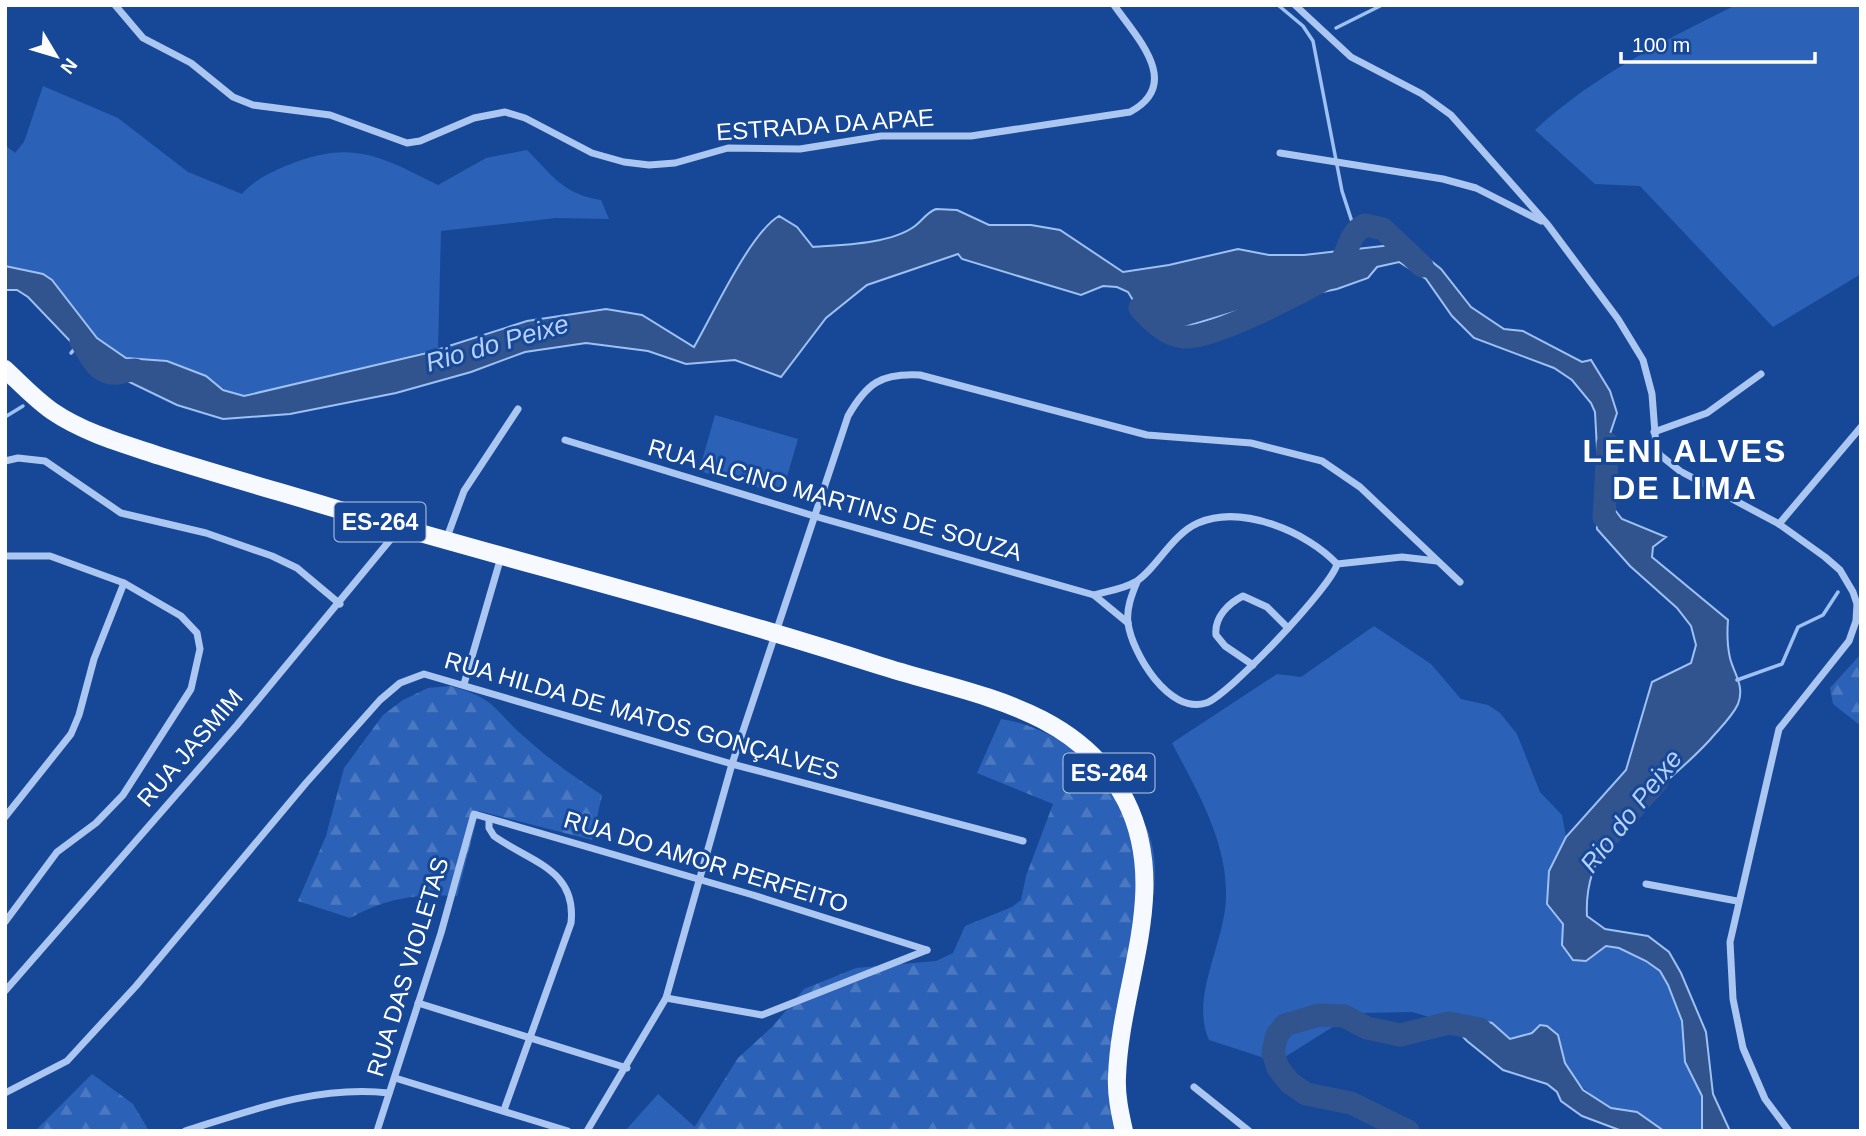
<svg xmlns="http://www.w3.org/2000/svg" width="1866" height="1136" font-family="Helvetica,sans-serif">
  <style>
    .grass { fill: #2b61b6 }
    .forest { fill: url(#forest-firs) }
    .water { fill: #31548f; stroke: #9ec1f4; stroke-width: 2 }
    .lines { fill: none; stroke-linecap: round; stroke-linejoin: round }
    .stream { stroke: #9ec1f4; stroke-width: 3.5 }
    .river { stroke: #31548f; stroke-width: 23 }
    .minor { stroke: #abc7f1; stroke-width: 7 }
    .primary { stroke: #f6f9ff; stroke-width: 18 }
    .labels { text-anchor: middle; stroke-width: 6; stroke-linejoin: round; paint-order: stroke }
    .shield { fill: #174898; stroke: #b9c8e0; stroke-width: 2 }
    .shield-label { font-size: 23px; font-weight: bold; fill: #fff }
    .street-label { font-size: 24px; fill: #fff; stroke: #174898 }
    .water-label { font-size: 26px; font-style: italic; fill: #b8d1f8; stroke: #174898 }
    .district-label { font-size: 32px; font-weight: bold; letter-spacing: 2px; fill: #fff; stroke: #174898 }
  </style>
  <defs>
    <pattern id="forest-firs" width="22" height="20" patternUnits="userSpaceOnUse" patternTransform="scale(1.75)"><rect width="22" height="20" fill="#2b61b6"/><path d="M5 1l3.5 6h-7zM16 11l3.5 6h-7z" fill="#4b79c1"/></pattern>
  </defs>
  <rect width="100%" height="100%" fill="#174898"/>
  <g class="grass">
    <path d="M1736 5H1861V274L1773 327 1640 186 1595 184 1535 130C1593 76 1665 40 1736 5Z"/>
    <path d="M43 86 118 118 188 172 242 194C254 180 271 172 288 165 352 139 380 156 438 185L486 158 527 150C553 176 563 194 601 200L609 219 556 218 441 231 438 349 243 396C220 390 203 375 180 366 162 359 144 363 126 358 92 349 72 305 52 280L43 274 5 266V145L15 153 24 142Z"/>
    <path d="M715 415 798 439 782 494 699 471Z"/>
    <path d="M1374 626 1431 664 1461 699 1488 705 1500 713 1517 734 1540 792 1562 815 1566 837 1549 871 1563 924 1562 945 1573 960 1585 961 1605 946 1619 948 1646 961 1660 971 1668 985 1682 1021 1685 1062 1702 1096V1131H1664L1637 1112 1612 1108 1598 1101 1572 1077 1560 1051 1558 1035 1532 1033 1510 1039 1492 1023 1471 1018 1450 1023 1412 1012 1364 1013 1331 1028 1277 1062 1209 1040C1189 995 1227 941 1226 893 1226 839 1196 789 1172 743L1277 674 1301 677Z"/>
    <path d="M658 1094 696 1128 694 1131H625Z"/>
  </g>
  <g class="forest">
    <path d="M1861 654V726L1833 704 1830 688Z"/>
    <path d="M450 686C499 699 493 711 528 740 551 761 576 778 602 795L592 840 479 811 457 896C414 894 388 898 350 918L298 901 326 836 344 768 383 715 403 700 428 688Z"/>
    <path d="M1001 719C1037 724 1082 749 1106 776 1117 789 1132 802 1141 817 1178 880 1130 960 1123 1024 1120 1059 1121 1096 1120 1131H692L738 1058 773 1026 804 989 856 968 936 961 953 953 965 926 1012 907 1021 900 1026 876 1053 804 977 773Z"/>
    <path d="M92 1074 133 1104 149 1131H35Z"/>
  </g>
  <g class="water">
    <path d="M936 209 957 210 989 225H1031L1060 230 1123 272 1169 265 1238 249 1269 255H1304L1409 243 1441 269 1471 307 1504 329 1523 331 1582 362 1591 360 1610 391 1617 413 1609 437 1614 459 1604 478V489L1610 504 1622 519 1666 537 1653 547 1652 557 1728 620C1727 633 1727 645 1730 658 1734 674 1745 686 1738 704 1733 715 1723 725 1715 734 1667 792 1582 827 1587 916L1605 929 1648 936 1669 952 1681 973 1706 1032 1713 1094 1730 1131H1702V1096L1685 1062 1682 1021 1668 985 1660 971 1646 961 1619 948 1606 946 1586 961 1573 960 1562 945 1563 924 1547 904 1549 871 1566 837 1626 770 1652 682 1691 663 1696 645 1691 626 1677 608 1630 566 1597 529V449L1595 412 1591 403 1572 380 1554 368 1474 338 1452 316 1426 279 1399 262 1377 267 1368 278 1337 289 1254 306 1181 328 1157 327 1145 320 1128 292 1117 287 1103 286 1081 295 962 259 958 254 867 285 826 318 781 377 735 360 686 364 648 351 586 343 525 352 471 372 396 393 290 414 223 419 177 405 92 364 28 297 17 290H5V266L43 274 52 280 97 338 126 358 167 361 206 376 223 390 244 396 427 353 527 321 606 309 642 315 694 347C712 316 750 233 779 216L797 227 813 247C842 245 891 244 915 226 923 220 926 213 936 209Z"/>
    <path d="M1471 1018 1492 1023 1510 1039 1532 1033 1540 1025 1547 1026 1558 1035 1565 1063 1583 1090 1611 1108 1637 1112 1664 1131H1622L1582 1116 1561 1101 1557 1092 1547 1084 1503 1070 1467 1041 1450 1023Z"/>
  </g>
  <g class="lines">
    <g class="stream">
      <path d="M1278 5 1303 26 1313 41 1342 191 1355 231"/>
      <path d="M1336 28 1382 5"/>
      <path d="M71 353 79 344"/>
      <path d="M5 417 23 406"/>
      <path d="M1737 680 1782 664 1798 627 1823 615 1838 592"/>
    </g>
    <g class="river">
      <path d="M1140 308C1151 320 1166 336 1184 337 1214 339 1304 291 1332 275 1348 261 1346 234 1365 225L1383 229 1422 266"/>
      <path d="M81 341C90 354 97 376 118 373 124 372 129 370 135 370"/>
      <path d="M1607 520 1604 517 1608 444"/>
      <path d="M1610 834 1657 781"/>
      <path d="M1408 1131 1351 1103 1306 1094 1290 1083 1278 1068 1273 1052 1277 1035 1285 1025 1319 1015 1344 1016 1367 1028 1400 1035 1449 1023 1480 1029"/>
    </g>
    <g class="minor">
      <path d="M115 5 143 38 191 63 233 97 253 105 330 115 407 143 420 141 474 118 505 112 525 118 592 153 624 162 649 165 675 163 728 148 800 149 881 136H971L1130 112C1183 84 1137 38 1114 5"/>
      <path d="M1295 5 1351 57 1422 94 1451 115 1548 225 1618 319 1643 360 1652 394 1656 446 1660 455 1680 471 1779 524 1825 557 1840 570 1853 592 1857 604 1856 621 1849 641 1779 729 1730 942 1733 999 1743 1048 1765 1099 1789 1131"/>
      <path d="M1280 153 1443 179 1476 188 1541 221"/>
      <path d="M1654 432 1707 413 1761 374"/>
      <path d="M565 440 814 516 1094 595 1128 623"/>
      <path d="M5 461 18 458 45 461 121 513 206 533 272 556 297 568 340 604"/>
      <path d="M1779 524 1861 427"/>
      <path d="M446 540 464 491 518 409"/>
      <path d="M5 556H50L124 583 181 616 197 633 200 649 191 689 123 795 96 823 57 852 5 922"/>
      <path d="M1337 564 1402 557 1437 561"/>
      <path d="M1094 595C1107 591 1124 589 1135 582 1154 572 1172 534 1198 523 1242 504 1307 532 1337 564 1333 585 1228 696 1206 703 1169 715 1132 653 1128 623 1126 609 1132 594 1137 582"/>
      <path d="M1253 665 1225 646 1216 635C1214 617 1229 603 1243 596L1267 607 1288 628"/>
      <path d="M464 684 501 557"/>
      <path d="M5 817 71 734 79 715 94 659 124 583"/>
      <path d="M489 819V828L494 836C530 862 577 869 571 923L504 1110"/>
      <path d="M1646 884 1737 901"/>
      <path d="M5 991 237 725 400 528"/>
      <path d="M666 998 762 1015 927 950"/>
      <path d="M418 1003 627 1068"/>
      <path d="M395 1078 568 1131"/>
      <path d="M1194 1087 1249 1131"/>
      <path d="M5 1093 67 1061 136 986 306 783 380 700 400 683 424 674 732 764 1023 841"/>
      <path d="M185 1131C252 1110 318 1085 389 1093"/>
      <path d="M377 1131 441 933 474 814 753 895 927 950"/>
      <path d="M587 1131 666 998 732 764 848 416C867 383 881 373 920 375L1147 435 1251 443 1322 461 1360 487 1460 582"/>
    </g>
    <path class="primary" d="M5 369C20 383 35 399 52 411 84 433 124 444 160 456 220 475 280 492 340 510 520 563 702 608 881 666 972 695 1078 707 1126 801 1171 891 1120 983 1117 1077 1116 1095 1120 1113 1124 1131"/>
  </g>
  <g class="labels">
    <g class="shield">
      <rect x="334.5" y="502.5" width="91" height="39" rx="5"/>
      <rect x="1063.5" y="753.5" width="91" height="39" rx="5"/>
    </g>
    <g class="shield-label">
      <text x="380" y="530">ES-264</text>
      <text x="1109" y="781">ES-264</text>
    </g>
    <g class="street-label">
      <text transform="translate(825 125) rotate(-4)" y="8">ESTRADA DA APAE</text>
      <text transform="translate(835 500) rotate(16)" y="8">RUA ALCINO MARTINS DE SOUZA</text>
      <text transform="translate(642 716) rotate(16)" y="8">RUA HILDA DE MATOS GONÇALVES</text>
      <text transform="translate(190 748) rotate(-49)" y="8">RUA JASMIM</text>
      <text transform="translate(706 862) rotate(17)" y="8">RUA DO AMOR PERFEITO</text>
      <text transform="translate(408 967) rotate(-73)" y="8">RUA DAS VIOLETAS</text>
    </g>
    <g class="water-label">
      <text transform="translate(497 343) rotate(-16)" y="9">Rio do Peixe</text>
      <text transform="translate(1631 811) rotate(-52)" y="9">Rio do Peixe</text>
    </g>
    <g class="district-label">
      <text x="1685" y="462">LENI ALVES<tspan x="1685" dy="37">DE LIMA</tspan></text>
    </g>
  </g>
  <rect width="1866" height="1136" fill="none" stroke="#ffffff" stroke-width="14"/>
  <g transform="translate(56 56) rotate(128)" stroke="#174898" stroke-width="5" paint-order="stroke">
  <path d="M0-5L12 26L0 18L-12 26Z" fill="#ffffff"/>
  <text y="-10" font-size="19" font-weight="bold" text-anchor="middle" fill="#ffffff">N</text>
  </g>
  <path d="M1621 52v10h194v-10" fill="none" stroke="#ffffff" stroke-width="3.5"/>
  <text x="1632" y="52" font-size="21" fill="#ffffff" stroke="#174898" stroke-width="5" paint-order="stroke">100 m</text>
</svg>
